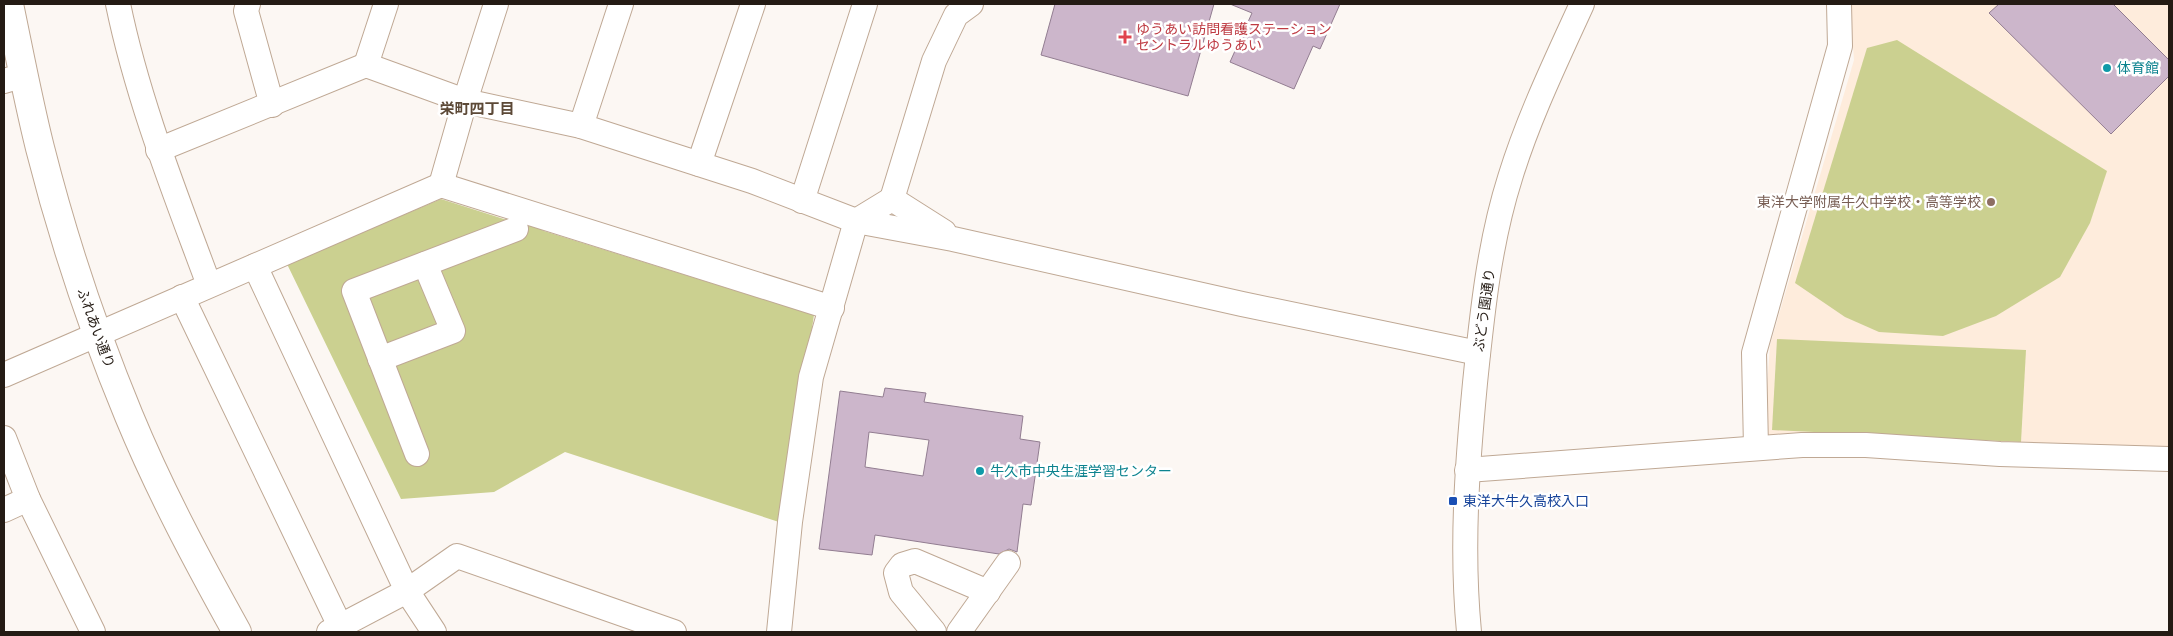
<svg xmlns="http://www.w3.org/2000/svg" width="2173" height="636" font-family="'DM Sans','Noto Sans JP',sans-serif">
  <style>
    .built { fill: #feecdc }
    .green { fill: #cbd090 }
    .building { fill: #ccb6cb; stroke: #927d91; fill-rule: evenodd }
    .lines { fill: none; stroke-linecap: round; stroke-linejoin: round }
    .minor-casing { stroke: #bfa894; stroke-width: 26 }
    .major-casing { stroke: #bfa894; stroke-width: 30 }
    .minor { stroke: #fff; stroke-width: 24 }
    .major { stroke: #fff; stroke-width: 28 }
    .health-dot { fill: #e0444e; stroke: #fff; stroke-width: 2 }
    .culture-dot { fill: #0f9aa8; stroke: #fff; stroke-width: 2 }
    .education-dot { fill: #8d6e63; stroke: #fff; stroke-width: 2 }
    .transit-dot { fill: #1a4fb4; stroke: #fff; stroke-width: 2 }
    .labels { text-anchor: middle; stroke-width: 5; stroke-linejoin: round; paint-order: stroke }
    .health-label { font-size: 14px; fill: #be3a42; stroke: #fff; text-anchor: start }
    .culture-label { font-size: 14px; fill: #0d838f; stroke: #fff; text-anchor: start }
    .education-label { font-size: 14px; fill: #785e54; stroke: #fff; text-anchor: end }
    .street-label { font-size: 14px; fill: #241b14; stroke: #fff }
    .transit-label { font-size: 14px; fill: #164399; stroke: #fff; text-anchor: start }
    .neighbourhood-label { font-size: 15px; font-weight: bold; fill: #5c4937; stroke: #fff }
  </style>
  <rect width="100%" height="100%" fill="#fcf7f3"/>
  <path class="built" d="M1850 4H2169V449L1771 439 1764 429 1770 345 1854 60Z"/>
  <g class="green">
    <path d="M1897 40 2107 171 2090 223 2060 277 1996 316 1943 336 1879 332 1845 317 1795 283 1867 48Z"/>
    <path d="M441 199 507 220 520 217 544 231 814 315 782 523 565 452 494 492 401 499 287 264Z"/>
    <path d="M1777 339 2026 350 2021 442 1772 430Z"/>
  </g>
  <g class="building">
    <path d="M1055 4H1214L1188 96 1041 55Z"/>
    <path d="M1230 4H1340L1320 49 1313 46 1294 89 1230 62 1252 13Z"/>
    <path d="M1999 4H2113L2169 60V76L2111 134 1989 13Z"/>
    <path d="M885 388 926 393 924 402 1023 416 1020 439 1040 442 1031 505 1023 504 1017 552 1009 549 999 554 875 535 872 555 819 549 840 391 883 397ZM869 432 929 440 923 476 865 467Z"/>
  </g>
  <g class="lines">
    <defs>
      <g id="minor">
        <path d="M118 4C138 101 175 193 209 285"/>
        <path d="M248 4 246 11 272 105"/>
        <path d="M366 65 386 4"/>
        <path d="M4 81 24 75"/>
        <path d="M581 126 621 4"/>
        <path d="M158 150 366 65 465 101 581 126 752 181 856 221 953 239 1242 304 1478 353"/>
        <path d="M699 164 753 4"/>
        <path d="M441 185 465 101 496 4"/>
        <path d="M892 199 934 61 956 15 971 4"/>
        <path d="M802 201 865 4"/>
        <path d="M255 266 407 591 434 632"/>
        <path d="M182 297 340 626"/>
        <path d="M380 359 453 331 425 264"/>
        <path d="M4 375 441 185 832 308"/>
        <path d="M4 438 28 499 93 632"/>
        <path d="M1756 448 1754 353 1840 46 1839 4"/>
        <path d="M417 454 354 291 516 229"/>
        <path d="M1467 470 1802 445H1866L2000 454 2169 459"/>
        <path d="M4 510 28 499"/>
        <path d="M329 632 407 591 457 556 674 632"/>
        <path d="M779 632 790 522 811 377 856 221 892 199 944 232"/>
        <path d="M934 632 901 592 896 573 902 565 915 561 988 592"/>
        <path d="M959 632 1008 563"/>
        <path d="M1469 632C1461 548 1467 467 1475 383 1482 315 1489 244 1510 178 1528 119 1556 61 1582 4"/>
      </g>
      <path id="major" d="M9 4C19 52 28 100 40 148 63 239 93 329 129 416 160 491 198 562 237 632"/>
    </defs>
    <use href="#minor" class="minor-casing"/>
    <use href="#major" class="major-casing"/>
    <use href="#minor" class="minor"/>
    <use href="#major" class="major"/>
  </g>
  <path class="health-dot" d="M1122.5 29.5h5v5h5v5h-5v5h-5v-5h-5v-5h5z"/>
  <g class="culture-dot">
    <circle cx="2107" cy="68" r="5"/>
    <circle cx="980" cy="471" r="5"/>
  </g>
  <circle class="education-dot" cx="1991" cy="202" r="5"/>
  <rect class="transit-dot" x="1448" y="496" width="10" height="10" rx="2.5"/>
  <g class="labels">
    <g class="health-label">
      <text x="1136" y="34">ゆうあい訪問看護ステーション<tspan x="1136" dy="16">セントラルゆうあい</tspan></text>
    </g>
    <g class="culture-label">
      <text x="2117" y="73">体育館</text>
      <text x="990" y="476">牛久市中央生涯学習センター</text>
    </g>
    <g class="education-label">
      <text x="1981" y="207">東洋大学附属牛久中学校・高等学校</text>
    </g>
    <g class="street-label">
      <text transform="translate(1484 310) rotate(-82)" y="5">ぶどう園通り</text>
      <text transform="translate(96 328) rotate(70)" y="5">ふれあい通り</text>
    </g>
    <g class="transit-label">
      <text x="1463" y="506">東洋大牛久高校入口</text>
    </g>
    <g class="neighbourhood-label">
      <text x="477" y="114">栄町四丁目</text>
    </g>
  </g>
  <rect width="2173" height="636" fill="none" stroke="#241b14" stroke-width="10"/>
</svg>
